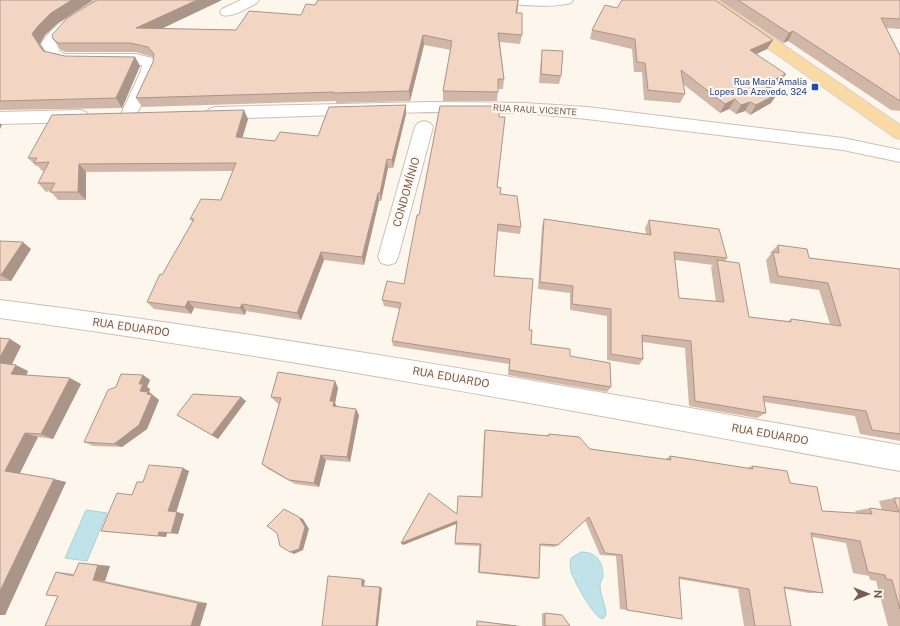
<svg xmlns="http://www.w3.org/2000/svg" width="900" height="626" font-family="'Public Sans',sans-serif">
  <style>
    .water { fill: #bfe3e8; stroke: #a5d3da }
    .lines { fill: none; stroke-linecap: round; stroke-linejoin: round }
    .minor-casing { stroke: #d1beb0; stroke-width: 2 }
    .major-casing { stroke: #dad1cd; stroke-width: 2 }
    .minor { fill: #fff; fill-rule: evenodd }
    .major { fill: #fbd9a5; fill-rule: evenodd }
    .wall { fill: #d1b7a8; fill-rule: evenodd }
    .shaded-wall { fill: #aa9588 }
    .building { fill: #f3d5c3; stroke: #aa9588 }
    .transit-dot { fill: #1a4fb4; stroke: #fffaf3; stroke-width: 1.5 }
    .labels { text-anchor: middle; stroke-width: 4; stroke-linejoin: round; paint-order: stroke }
    .far-transit-label { font-size: 9px; fill: #164399; stroke: #fffaf3; text-anchor: end }
    .far-street-label { font-size: 9px; fill: #7a5c4d; stroke: #fffaf3 }
    .street-label { font-size: 11px; fill: #7a5c4d; stroke: #fffaf3 }
  </style>
  <rect width="100%" height="100%" fill="#fdf6ec"/>
  <g class="water">
    <path d="M86 510 107 513 87 561 65 558Z"/>
    <path d="M581 552C596 552 603 561 603 576 603 579 600 582 600 585 600 593 605 605 606 613L605 617 602 619C594 617 573 580 571 571 570 567 570 562 571 558Z"/>
  </g>
  <g class="lines">
    <defs>
      <g id="minor">
        <path d="M96 0H113L111 3 72 27 57 44 59 50 64 54H136L152 58 158 65 157 71 135 118 129 120 123 118 121 114 141 71 142 65 72 64 51 59 41 44C55 22 75 13 96 0Z"/>
        <path d="M241 0H259L257 3C247 8 233 18 222 15L220 12 222 9Z"/>
        <path d="M500 0H573L571 3C550 8 528 5 507 4L502 3Z"/>
        <path d="M428 102 524 103 587 107 843 138 900 150V162L843 150 587 119 524 113 428 112 215 119 209 117 207 113 209 109 215 107Z"/>
        <path d="M80 110 86 112 88 116 86 120 80 122 0 124V112Z"/>
        <path d="M424 121 430 123 433 127 398 257 395 263 388 265 381 263 378 257 415 127 418 123Z"/>
        <path d="M0 300C302 338 601 392 900 445V471C601 416 302 359 0 318Z"/>
      </g>
      <path id="major" d="M702 0H718L900 125V139L894 137 704 3Z"/>
    </defs>
    <use href="#minor" class="minor-casing"/>
    <use href="#major" class="major-casing"/>
    <use href="#minor" class="minor"/>
    <use href="#major" class="major"/>
  </g>
  <g class="wall">
    <path d="M0 0H93L58 23 45 35 40 44 44 51 65 56 135 57 140 66 122 108 0 110Z"/>
    <path d="M97 0H222L161 29 236 30 301 15 315 5 318 0H519L517 13 522 35 520 44 500 42 504 79 503 89H498L497 101H443V91L451 50 424 45 410 101 336 103V101L142 107 136 98 153 62V57L136 52H65L60 49 53 39Z"/>
    <path d="M719 0H900V29L886 28 900 55V111L891 110 788 41 783 43Z"/>
    <path d="M617 8 773 40 767 49 757 54 780 83 769 89 777 94 771 103 750 115 745 111 736 114 729 109 720 113 683 84 685 94 680 103 644 100 642 72H634L632 49 590 39 592 30Z"/>
    <path d="M542 50 561 76 559 84 539 83 541 58Z"/>
    <path d="M406 105V114L393 168H388L381 201H379L364 265 324 260 301 320 246 311 245 315 194 308 191 314 154 309 147 302 193 222 190 219 221 200 233 171 86 172V200H58L50 191 46 192 38 183 44 171H42L38 166H36L28 158 248 119 242 138 275 141 318 136Z"/>
    <path d="M497 187 521 227 520 234 497 231 494 276 529 330 531 344 570 356 611 387 607 392 508 375 509 364 393 346 392 341 400 309 384 306 382 300 404 284 419 215Z"/>
    <path d="M544 219 646 234 645 228 649 220 727 258 725 261 749 317 788 321 791 319 830 324 819 290 770 283 766 260 771 254 770 253 778 245 809 258 900 269V441L860 434 855 416 764 402 766 413 757 418 689 406 685 348 643 342V359L639 365 607 360V316L570 310V293L538 289 542 227ZM675 260 713 265 711 267 716 302 679 298Z"/>
    <path d="M0 241 31 249 11 281H0Z"/>
    <path d="M0 338 10 339 21 346 12 364 28 371 26 375 81 384 53 439 38 437 19 473 66 482 5 615H0Z"/>
    <path d="M143 375 150 380 147 387 150 389 149 392 159 400 147 429 122 447 93 446 84 442Z"/>
    <path d="M335 381 338 388 335 403 337 407 359 415 350 462 326 460 319 487 295 484 268 469 262 464 279 404 277 403 271 397Z"/>
    <path d="M246 401 218 439 177 415Z"/>
    <path d="M485 430 547 436 549 434 590 449 664 460 670 456 747 468 752 466 790 483 822 511 856 513 855 511 870 508 882 510 879 501 894 498H900V626H888L876 581 870 580 869 576 853 573 846 543 812 537 823 593H809L785 589 791 626H744L738 589 679 579 682 619 620 609 616 556 600 555 585 520 558 545 554 547 540 546 539 578 536 579 478 573 479 546 455 545 456 524 403 545 457 514 481 497 484 435Z"/>
    <path d="M189 471 176 512 184 514 178 534 167 533 166 537 110 532 101 531 143 482Z"/>
    <path d="M79 563 110 566 105 581 207 603 200 626H45L58 596 56 572 69 573 74 574Z"/>
    <path d="M542 613 562 615 570 626H542Z"/>
    <path d="M477 621 521 626H476Z"/>
  </g>
  <g class="shaded-wall">
    <path d="M72 0H93L58 23 45 35 40 44 51 60 32 34 38 26 51 13Z"/>
    <path d="M197 0H222L142 38 136 28Z"/>
    <path d="M518 0V6L515 23 516 13Z"/>
    <path d="M793 31 788 41 783 43 789 33Z"/>
    <path d="M423 35 424 45 410 101 409 91Z"/>
    <path d="M773 40 767 49 745 59 750 50Z"/>
    <path d="M135 57 140 66 122 108 116 98Z"/>
    <path d="M786 74 780 83 757 94 763 85Z"/>
    <path d="M777 94 771 103 750 115 756 105Z"/>
    <path d="M735 99 729 109 720 113 725 104Z"/>
    <path d="M750 102 745 111 736 114 741 105Z"/>
    <path d="M406 105V114L393 168 392 160Z"/>
    <path d="M244 110 248 119 240 146 236 137Z"/>
    <path d="M0 123 2 125 0 129Z"/>
    <path d="M387 159 388 168 381 201 380 193Z"/>
    <path d="M79 164 86 172V200L78 192Z"/>
    <path d="M378 193 379 201 364 265 362 257Z"/>
    <path d="M23 242 31 249 11 281 1 275Z"/>
    <path d="M321 252 324 260 301 320 297 313Z"/>
    <path d="M188 301 194 308 191 314 185 307Z"/>
    <path d="M242 304 246 311 245 315 240 308Z"/>
    <path d="M10 339 21 346 9 370 0 365V357Z"/>
    <path d="M16 365 28 371 24 380 11 374Z"/>
    <path d="M143 375 150 380 147 387 150 389 149 392 159 400 147 429 122 447 114 444 140 391 139 384Z"/>
    <path d="M70 378 81 384 53 439 41 434Z"/>
    <path d="M335 381 338 388 335 403 338 408 337 412 330 401Z"/>
    <path d="M241 397 246 401 218 439 212 435Z"/>
    <path d="M356 409 359 415 350 462 347 457Z"/>
    <path d="M25 433 38 437 19 475 5 471Z"/>
    <path d="M321 455 326 460 319 487 314 483Z"/>
    <path d="M183 468 189 471 176 513 168 511Z"/>
    <path d="M54 479 66 482 5 615H0V591Z"/>
    <path d="M177 512 184 514 178 534 171 533Z"/>
    <path d="M299 517 303 519 309 529 303 550 294 554 290 552Z"/>
    <path d="M457 521 456 524 403 545 401 543Z"/>
    <path d="M159 532 167 533 166 537 158 536Z"/>
    <path d="M98 565 110 566 105 581 93 580Z"/>
    <path d="M362 579 365 580 364 586H362Z"/>
    <path d="M380 587 382 588 378 626H376Z"/>
    <path d="M198 603H207L200 626H191Z"/>
  </g>
  <g class="building">
    <path d="M0 0H72L51 13 38 26 32 34 43 51 65 56 135 57 116 98 0 101Z"/>
    <path d="M97 0H197L136 28 236 30 249 11 301 15 306 4 315 5 318 0H518L516 13H522V35L498 33 504 79H498V92L443 91 452 41 423 35 409 91 334 93V92L136 98 153 62 154 54 148 47 130 43H58L53 39 52 35 67 18Z"/>
    <path d="M622 0H715L773 40 750 50 786 74 763 85 777 94 756 105 750 102 741 105 735 99 725 104 681 70 685 94 648 90 645 63 637 62 635 39 592 30 605 5 617 8Z"/>
    <path d="M738 0H900V19L881 18 900 55V101L793 31 789 33Z"/>
    <path d="M542 50 563 51 561 76 541 74Z"/>
    <path d="M406 105 392 160 387 159 380 193H378L362 257 321 252 297 313 242 304 240 308 188 301 185 307 147 302 160 274 162 275 194 219H190L201 199 221 200 236 163 79 164 78 192H50L55 183H38L49 162 34 163 37 158H28L52 115 244 110 236 137 275 141 280 132 318 136 329 107Z"/>
    <path d="M440 106H499V117H505L497 187 501 188 500 194 517 196 521 227 498 224 494 276 533 279 529 330H532L531 344 570 349V356L610 363 611 387 509 370 510 359 392 341 401 303 382 300 387 281 404 284 417 215H419Z"/>
    <path d="M544 219 651 235 649 220 719 229 727 258 674 252 679 298 724 302 717 260 739 263 749 317 791 322V319L841 326 828 283 778 276 773 252 779 253 778 245 807 249 809 258 900 269V434L872 430 866 411 763 396 766 413 695 401 691 341 642 335 643 359 611 354V309L572 304 573 286 540 282Z"/>
    <path d="M0 241 23 242 1 275H0Z"/>
    <path d="M0 338 10 339 0 357Z"/>
    <path d="M0 363 16 365 11 374 70 378 41 434 25 433 5 471 54 479 0 591Z"/>
    <path d="M278 372 335 381 330 401H334L333 406 356 409 347 457 321 455 314 483 289 480 262 464 281 398 271 397Z"/>
    <path d="M121 374 143 375 139 384H143L140 391 148 392 147 394 152 395 139 425 114 444 84 442 108 390 116 387Z"/>
    <path d="M193 394 241 397 212 435 177 415Z"/>
    <path d="M485 430 549 436V434L579 437 590 449 671 460 670 456 753 469 752 466 787 471 790 483 817 487 822 511 872 514 870 508 899 512 894 498H900V609L892 580 886 579 885 575 868 572 860 541 811 533 823 593 784 587 791 626H755L749 589 679 577 682 619 627 610 622 555 605 553 589 517 558 545 540 544 539 578 479 572 481 544 455 543 457 521 401 543 429 493 457 514 458 496 482 497Z"/>
    <path d="M149 465 183 468 168 511 177 512 171 533 159 532 158 536 101 531 117 493 132 495 137 482H143Z"/>
    <path d="M284 509 299 517 305 527 299 549 290 552 280 546 277 533 267 526Z"/>
    <path d="M79 563 98 565 93 580 198 603 191 626H45L58 596 46 595 56 572 73 576Z"/>
    <path d="M328 576 362 579V586L380 587 376 626H322Z"/>
    <path d="M545 613 562 615 570 626H545Z"/>
    <path d="M477 621 516 626H477Z"/>
  </g>
  <rect class="transit-dot" x="811" y="83" width="8" height="8" rx="2"/>
  <g class="labels">
    <g class="far-transit-label">
      <text x="807" y="85">Rua Maria Amalia<tspan x="807" dy="10">Lopes De Azevedo, 324</tspan></text>
    </g>
    <g class="far-street-label">
      <text transform="translate(535 110) rotate(3)" y="3">RUA RAUL VICENTE</text>
    </g>
    <g class="street-label">
      <text transform="translate(406 192) rotate(-74)" y="4">CONDOMÍNIO</text>
      <text transform="translate(131 327) rotate(8)" y="4">RUA EDUARDO</text>
      <text transform="translate(451 377) rotate(10)" y="4">RUA EDUARDO</text>
      <text transform="translate(770 434) rotate(10)" y="4">RUA EDUARDO</text>
    </g>
  </g>
  <g transform="translate(868 594) rotate(90)" stroke="#fffaf3" stroke-width="3" paint-order="stroke">
  <path d="M0-3L7 15L0 10L-7 15Z" fill="#7a5c4d"/>
  <text y="-6" font-size="11" font-weight="bold" text-anchor="middle" fill="#7a5c4d">N</text>
  </g>
</svg>
